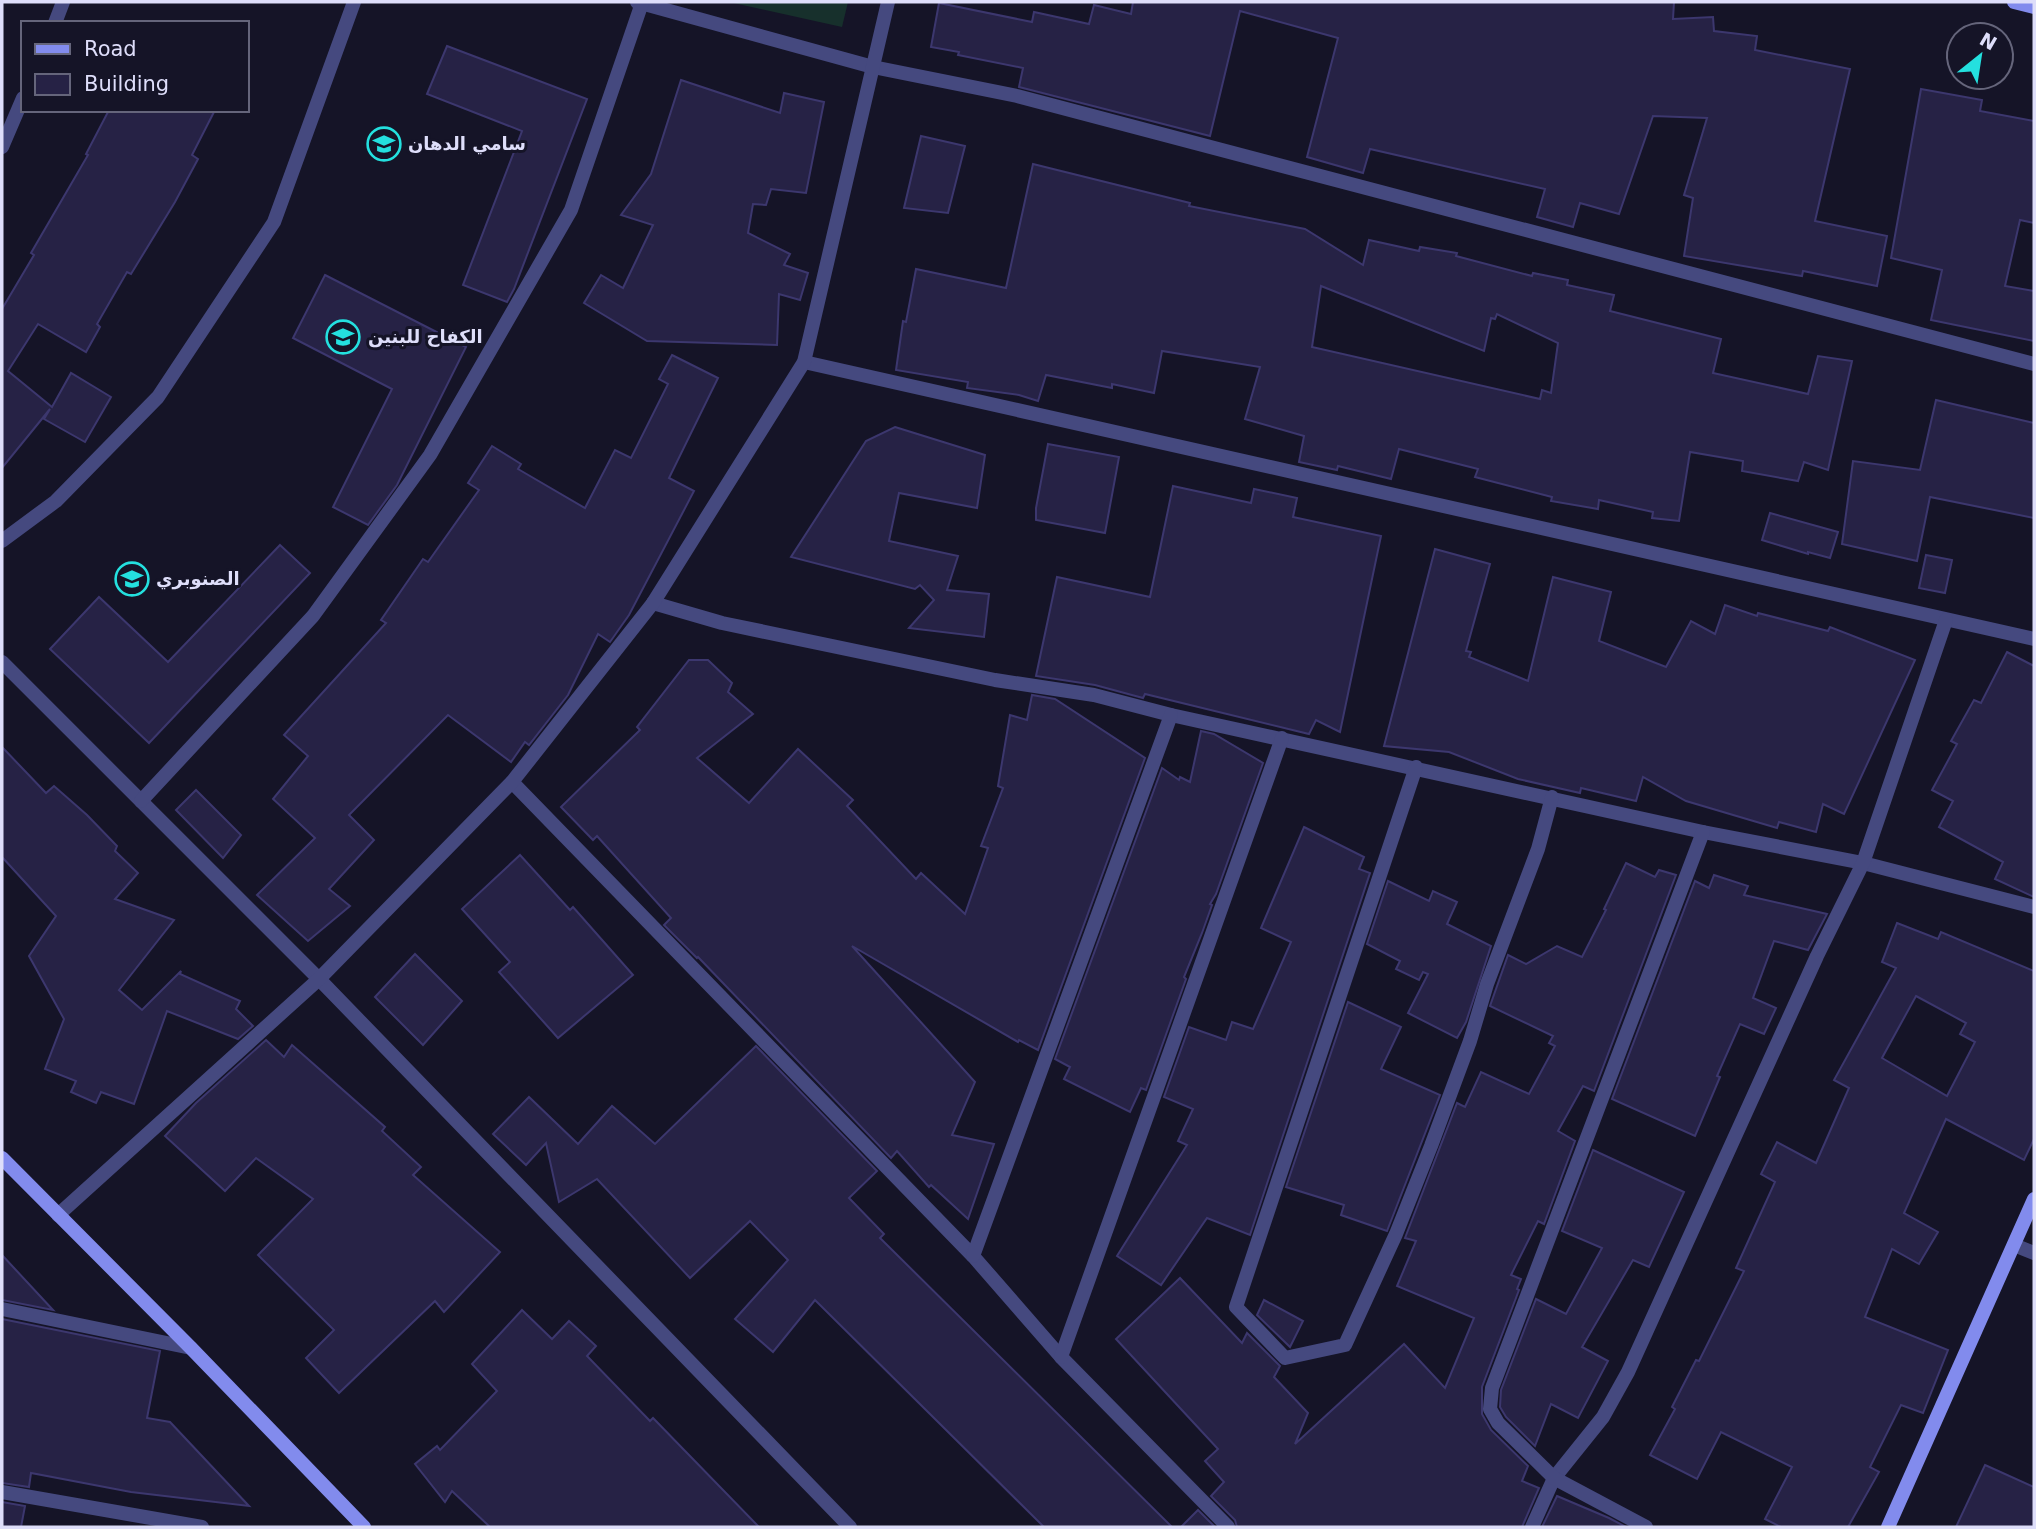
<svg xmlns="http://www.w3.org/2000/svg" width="2036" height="1529" font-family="'DejaVu Sans',Vazirmatn,sans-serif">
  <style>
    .green { fill: #17302c }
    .building { fill: #262245; stroke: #3c376e; stroke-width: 2; fill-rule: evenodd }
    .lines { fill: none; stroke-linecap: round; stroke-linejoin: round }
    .minor { stroke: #45497f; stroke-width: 14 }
    .secondary { stroke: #828bed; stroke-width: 14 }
    .labels { text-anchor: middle; stroke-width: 6; stroke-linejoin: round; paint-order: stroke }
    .poi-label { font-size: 18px; font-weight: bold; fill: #dedefa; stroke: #151427; text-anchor: start }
  </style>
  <rect width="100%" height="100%" fill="#151427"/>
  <path class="green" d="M729 2H848L842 27Z"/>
  <g class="building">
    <path d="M1133 2H1674L1673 19 1713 17 1714 31 1757 36 1755 50 1850 69 1815 221 1887 236 1877 286 1803 271 1802 276 1684 256 1693 198 1684 195 1707 118 1653 116 1619 214 1580 203 1573 227 1537 217 1545 189 1370 149 1363 173 1307 157 1338 38 1240 11 1210 136 1019 87 1023 68 958 55 959 52 931 47 939 3 1032 22 1034 12 1089 24 1094 5 1131 14Z"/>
    <path d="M447 46 587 99 514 289 507 302 463 285 522 131 427 94Z"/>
    <path d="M681 80 780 113 784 93 824 102 806 193 771 189 766 205 753 204 748 233 790 254 784 265 808 273 800 300 779 294 777 345 647 341 584 303 601 275 623 288 653 225 621 215 651 174Z"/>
    <path d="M1921 89 1982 100 1980 111 2034 121V223L2020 220 2005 286 2034 291V341L1931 320 1942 270 1891 258Z"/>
    <path d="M109 110H215L192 155 198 159 175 202 131 274 127 272 97 324 100 327 86 352 38 324 8 371 52 407 71 373 111 397 85 442 44 419 50 409 2 468V309L34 255 31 253 88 155 86 154Z"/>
    <path d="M921 136 965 146 948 213 904 208Z"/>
    <path d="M1033 164 1190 203 1189 206 1305 229 1363 265 1369 240 1419 251 1420 247 1457 253 1456 256 1532 276 1533 273 1568 280 1567 285 1614 295 1610 311 1721 339 1713 373 1808 394 1818 356 1852 361 1828 470 1804 462 1798 481 1742 471 1743 461 1690 452 1679 521 1652 518 1653 512 1599 500 1598 509 1551 501 1552 497 1475 477 1478 469 1399 449 1391 479 1338 466 1337 470 1299 462 1304 436 1245 419 1260 367 1162 351 1154 393 1112 384V388L1046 375 1038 401 1019 395 967 388 968 382 896 370 903 321 906 322 916 269 1006 288ZM1321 286 1484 351 1491 318 1495 319 1497 314 1558 343 1551 393 1542 390 1540 399 1312 347Z"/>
    <path d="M325 275 466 347 397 485 368 525 333 507 392 389 293 338Z"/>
    <path d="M672 355 718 378 669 478 694 491 629 615 610 642 598 634 568 695 529 745 525 742 511 762 448 715 349 815 374 840 329 889 350 906 308 941 257 895 315 838 273 799 308 756 284 735 386 623 381 620 423 559 428 562 479 490 468 483 492 446 521 464 518 469 585 508 615 450 631 458 668 384 659 379Z"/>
    <path d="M1936 400 2034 423V518L1930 497 1917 561 1842 544 1853 461 1920 470Z"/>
    <path d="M895 427 985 455 977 508 899 493 889 541 958 556 947 590 989 594 984 637 909 628 934 600 920 585 915 589 791 557 866 441Z"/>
    <path d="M1048 444 1119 457 1105 533 1036 520V508Z"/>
    <path d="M1173 486 1251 503 1254 489 1297 498 1293 517 1381 536 1340 732 1316 720 1309 734 1145 694 1143 698 1095 685 1036 676 1057 577 1150 597Z"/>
    <path d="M1770 513 1838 532 1830 558 1808 552V554L1762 540Z"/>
    <path d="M280 545 310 573 149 743 50 649 99 597 168 662Z"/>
    <path d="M1435 549 1490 564 1466 651 1471 652 1469 657 1528 681 1553 577 1611 592 1599 641 1666 667 1691 621 1715 634 1725 605 1757 616 1758 613 1828 631 1830 627 1915 660 1844 814 1823 804 1816 832 1779 822 1777 828 1686 801 1643 777 1636 801 1581 788 1580 793 1518 779 1449 752 1384 746Z"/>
    <path d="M1926 555 1952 560 1945 593 1919 588Z"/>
    <path d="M2007 652 2034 666V897L1995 879 2003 862 1939 827 1953 801 1932 790 1957 744 1951 741 1974 700 1981 703Z"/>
    <path d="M689 660H708L732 683 728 692 753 714 697 758 749 803 798 749 853 800 847 806 916 879 921 873 965 914 988 848 981 846 1003 788 998 786 1010 715 1027 720 1032 695 1055 699 1145 758 1038 1050 1019 1040 1018 1042 852 946 975 1082 952 1135 994 1144 968 1219 931 1185 929 1187 897 1151 891 1158 698 957 697 958 664 925 671 918 597 836 593 840 561 807 640 730 637 727Z"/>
    <path d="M1201 731 1214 734 1263 763 1216 894 1210 904 1212 905 1202 933 1184 977 1186 979 1146 1090 1141 1088 1130 1112 1064 1079 1070 1067 1055 1059 1162 768 1179 780 1180 777 1190 782Z"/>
    <path d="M2 747 46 793 54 786 87 815 117 846 115 851 138 873 115 899 174 920 119 990 142 1010 181 971 180 974 240 1001 236 1009 253 1026 238 1039 167 1011 134 1104 101 1092 96 1103 71 1092 76 1081 45 1069 64 1019 29 956 56 916 2 857Z"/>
    <path d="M196 790 241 835 223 858 176 810Z"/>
    <path d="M1304 827 1364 857 1359 869 1370 873 1250 1235 1207 1218 1161 1285 1117 1256 1187 1145 1178 1141 1193 1109 1164 1097 1189 1027 1226 1040 1232 1022 1253 1029 1291 942 1261 928Z"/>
    <path d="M520 855 570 910 573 907 633 975 558 1038 499 972 510 962 462 909Z"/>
    <path d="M1626 863 1655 877 1659 870 1676 875 1594 1091 1583 1086 1558 1131 1575 1141 1544 1224 1538 1221 1511 1275 1521 1279 1517 1289 1519 1290 1482 1387V1414L1491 1430 1528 1466 1522 1481 1539 1488 1522 1527H1237L1235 1520 1211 1496 1224 1482 1205 1461 1218 1449 1116 1339 1180 1278 1242 1343 1247 1333 1280 1366 1274 1377 1308 1413 1295 1444 1404 1344 1445 1388 1474 1318 1397 1286 1416 1241 1405 1238 1457 1103 1465 1107 1481 1072 1529 1094 1555 1046 1549 1043 1553 1036 1490 1006 1508 955 1526 964 1557 946 1582 957 1606 910 1604 909Z"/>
    <path d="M1714 875 1748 886 1744 895 1827 914 1808 950 1774 941 1753 998 1776 1008 1764 1034 1740 1024 1717 1076 1720 1077 1695 1136 1612 1099 1695 881 1709 888Z"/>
    <path d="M1388 881 1429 901 1433 891 1457 902 1447 924 1491 946 1466 1022 1457 1038 1408 1013 1428 974 1423 972 1419 980 1396 969 1400 961 1367 944Z"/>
    <path d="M1897 923 1938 939 1941 932 2034 971V1139L2024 1160 1946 1119 1904 1213 1938 1232 1919 1264 1892 1249 1865 1317 1948 1350 1923 1413 1901 1405 1870 1467 1879 1472 1848 1527H1781L1765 1519 1792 1467 1721 1432 1697 1479 1650 1455 1675 1409 1672 1407 1696 1360 1699 1361 1744 1271 1736 1268 1775 1182 1761 1174 1777 1142 1816 1163 1849 1088 1834 1080 1896 968 1882 962ZM1916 996 1966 1023 1960 1034 1975 1042 1947 1096 1882 1058Z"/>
    <path d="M415 954 462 1001 423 1045 375 997Z"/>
    <path d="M1348 1002 1401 1027 1381 1069 1440 1095 1387 1231 1341 1215 1344 1205 1286 1187Z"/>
    <path d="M266 1040 284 1057 292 1045 385 1127 382 1131 421 1167 413 1175 500 1252 444 1312 435 1301 339 1393 306 1358 334 1330 258 1255 313 1199 256 1158 225 1191 165 1136 196 1103Z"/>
    <path d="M756 1046 877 1171 849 1198 884 1234 880 1238 1172 1527H1044L815 1300 773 1352 735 1319 788 1260 750 1221 690 1278 597 1179 559 1202 546 1143 526 1165 493 1134 529 1097 578 1144 612 1106 655 1144Z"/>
    <path d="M1593 1150 1684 1192 1649 1267 1633 1260 1582 1347 1608 1361 1578 1418 1551 1404 1535 1446 1506 1417 1500 1407 1501 1390 1536 1299 1566 1314 1602 1248 1562 1231Z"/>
    <path d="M2 1255 53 1310 2 1300Z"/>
    <path d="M1264 1300 1303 1321 1290 1347 1257 1315Z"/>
    <path d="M522 1310 552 1339 569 1321 596 1346 587 1356 650 1421 653 1418 759 1527H490L452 1491 445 1502 415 1464 437 1446 440 1450 497 1391 472 1364Z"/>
    <path d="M2 1319 160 1351 147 1418 170 1422 249 1506 131 1492 31 1473 29 1487 2 1483Z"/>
    <path d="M1985 1465 2034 1487V1527H1956Z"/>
    <path d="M1557 1496 1609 1518 1626 1527H1542Z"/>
    <path d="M2 1502 25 1506 21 1527H2Z"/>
    <path d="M1198 1510 1215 1527H1181Z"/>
  </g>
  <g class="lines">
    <g class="minor">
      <path d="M637 2 873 67 1017 96 2034 364"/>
      <path d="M55 23 63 2"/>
      <path d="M2 147 23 98"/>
      <path d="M804 362 2034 639"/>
      <path d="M2 541 56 501 158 397 274 222 354 2"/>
      <path d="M653 603 722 623 995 680 1094 695 1171 715 1703 832 1863 863 2034 907"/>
      <path d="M2 662 319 979 850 1527"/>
      <path d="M1416 767 1236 1307 1285 1358 1345 1345 1396 1234 1431 1146 1470 1041 1487 984 1538 849 1552 797"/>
      <path d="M512 782 973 1256 1061 1357 1228 1527"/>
      <path d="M141 801 313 616 430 455 571 210 642 3"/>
      <path d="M58 1215 319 979 512 782 653 603 804 362 888 2"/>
      <path d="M2014 1245 2034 1253"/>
      <path d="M973 1256 1171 715"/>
      <path d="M2 1309 191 1348"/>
      <path d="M1061 1357 1282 738"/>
      <path d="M2 1492 202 1527"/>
      <path d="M1532 1527 1554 1478 1603 1417 1628 1372 1817 956 1863 863 1946 620"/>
      <path d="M1646 1527 1554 1478 1498 1423 1490 1409 1492 1388 1703 832"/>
    </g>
    <g class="secondary">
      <path d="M2014 2 2034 7"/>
      <path d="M2 1158 191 1348 364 1527"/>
      <path d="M1888 1527 2034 1199"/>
    </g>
  </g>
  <defs>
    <symbol id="school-ring" viewBox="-11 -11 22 22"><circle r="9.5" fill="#151427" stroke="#24e0df" stroke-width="1.5"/><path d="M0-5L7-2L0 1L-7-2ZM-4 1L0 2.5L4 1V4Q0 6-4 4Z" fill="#24e0df"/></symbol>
  </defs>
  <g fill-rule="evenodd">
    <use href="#school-ring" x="365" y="125" width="38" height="38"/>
    <use href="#school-ring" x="324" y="318" width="38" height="38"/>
    <use href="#school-ring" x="113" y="560" width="38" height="38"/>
  </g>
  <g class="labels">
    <g class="poi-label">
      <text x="408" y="150">سامي الدهان</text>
      <text x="368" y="343">الكفاح للبنين</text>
      <text x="156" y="585">الصنوبري</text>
    </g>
  </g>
  <rect width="2036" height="1529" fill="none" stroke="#dedefa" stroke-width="7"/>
  <rect x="21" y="21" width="228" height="91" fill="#151427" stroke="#65657b" stroke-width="2"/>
  <rect x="35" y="44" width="35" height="10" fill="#828bed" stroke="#65657b" stroke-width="2"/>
  <text x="84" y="56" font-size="21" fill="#dedefa">Road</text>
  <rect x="35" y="74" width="35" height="21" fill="#262245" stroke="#65657b" stroke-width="2"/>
  <text x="84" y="91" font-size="21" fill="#dedefa">Building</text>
  <g transform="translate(1980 56) rotate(30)"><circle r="33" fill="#151427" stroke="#65657b" stroke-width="2"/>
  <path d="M0-5L12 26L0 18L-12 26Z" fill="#24e0df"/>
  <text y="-10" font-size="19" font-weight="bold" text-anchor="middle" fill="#dedefa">N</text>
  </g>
</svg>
